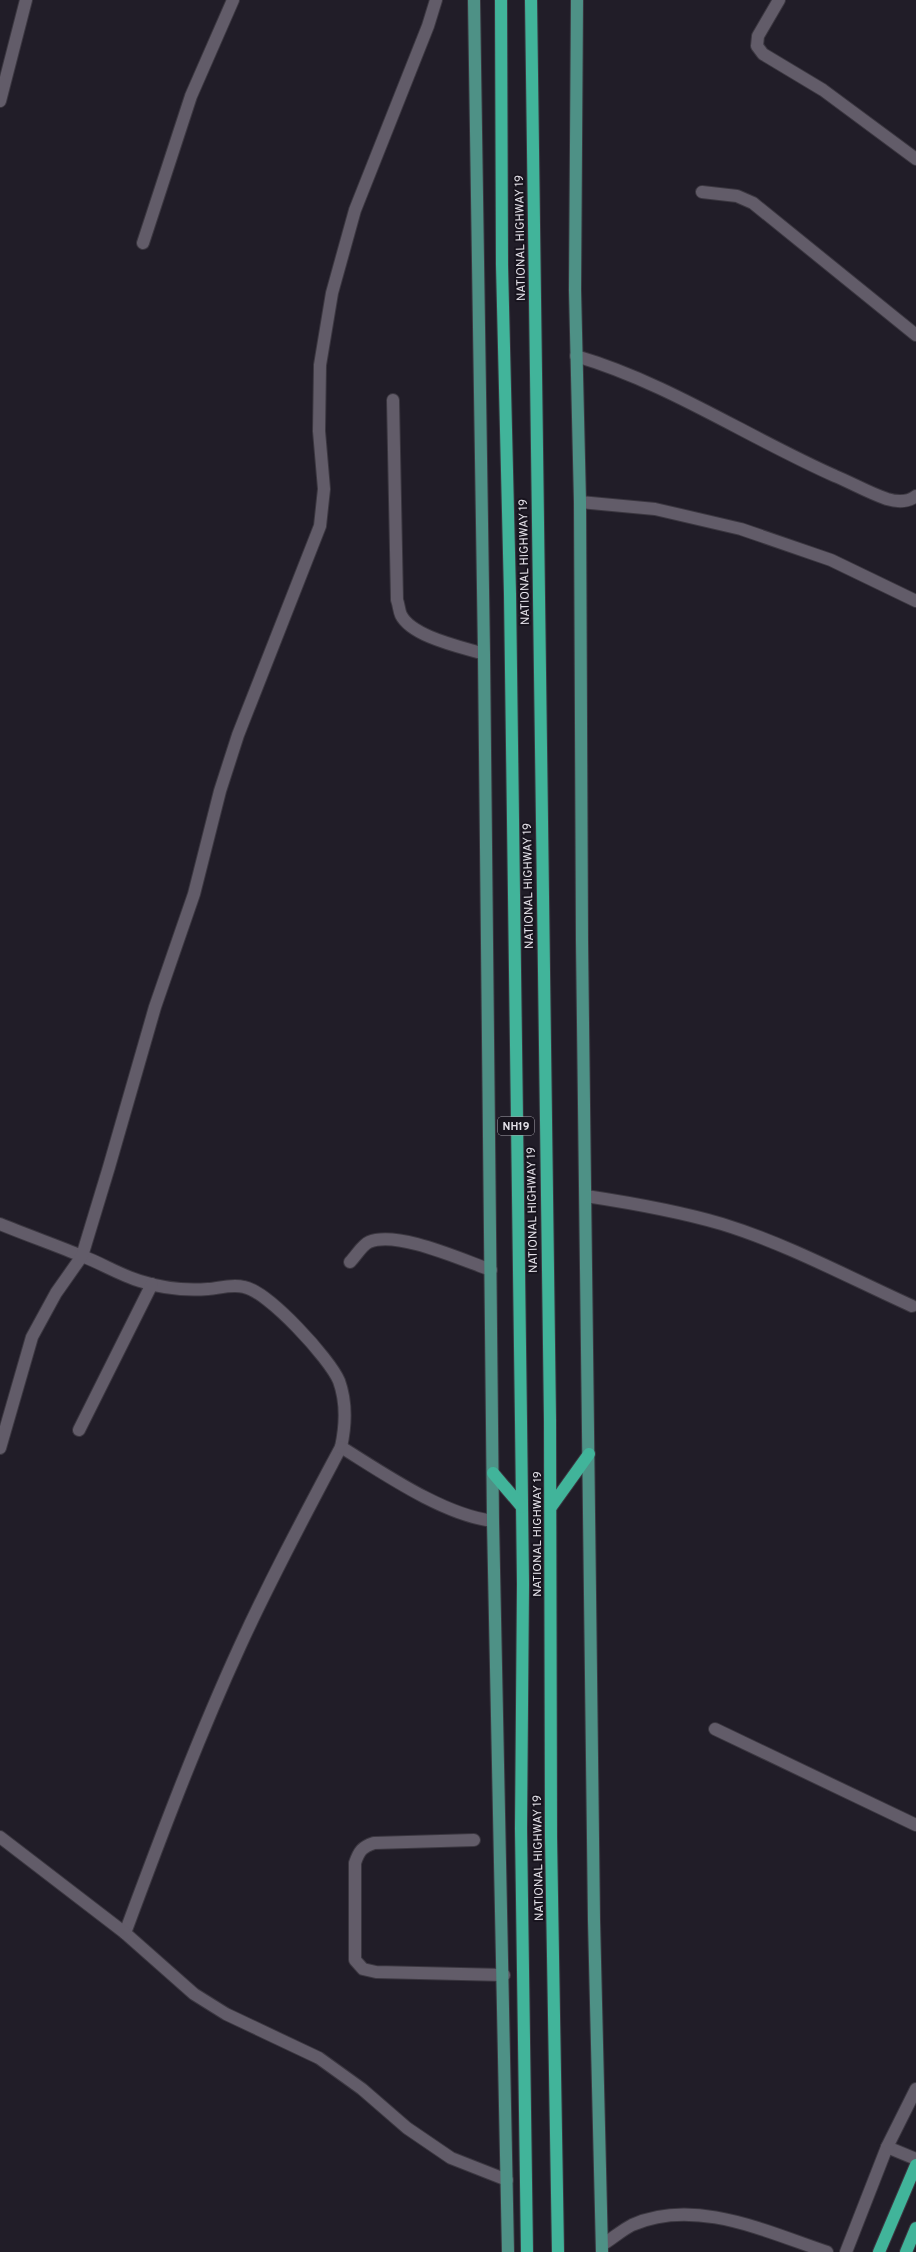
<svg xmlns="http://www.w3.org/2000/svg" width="916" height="2252" font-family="Overpass,sans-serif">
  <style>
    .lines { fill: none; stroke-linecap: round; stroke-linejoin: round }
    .minor-casing { stroke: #3b3740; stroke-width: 14 }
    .major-casing { stroke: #3b3740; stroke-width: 14 }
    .highway-casing { stroke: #3b3740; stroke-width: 14 }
    .minor { stroke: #625c69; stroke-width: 12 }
    .major { stroke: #4e9186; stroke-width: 12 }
    .highway { stroke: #41b49a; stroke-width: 12 }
    .labels { text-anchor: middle; stroke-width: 4; stroke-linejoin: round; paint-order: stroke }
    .shield { fill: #18141e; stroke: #a7a4ac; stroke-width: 1 }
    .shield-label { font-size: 11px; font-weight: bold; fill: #e4e1e9 }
    .street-label { font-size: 12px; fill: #e4e1e9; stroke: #18141e }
  </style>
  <rect width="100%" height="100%" fill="#211d28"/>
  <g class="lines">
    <defs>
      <g id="minor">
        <path d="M779 0 758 36 757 46 763 54 823 90 916 159"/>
        <path d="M0 101 26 0"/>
        <path d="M702 192 737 196 753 203 916 335"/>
        <path d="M143 243 191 96 233 0"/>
        <path d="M576 356C668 383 747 437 835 476 852 483 869 493 887 499 897 502 907 503 916 496"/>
        <path d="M393 400 397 600C399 605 399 611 401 615 412 637 462 647 484 654"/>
        <path d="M580 502 655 509 741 529 831 560 916 601"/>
        <path d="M586 1196C632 1203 678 1211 722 1224 787 1244 850 1278 912 1306"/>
        <path d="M0 1224C27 1235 55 1245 82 1256 101 1263 120 1275 140 1281 162 1288 185 1291 208 1289 220 1288 232 1284 244 1287 268 1291 330 1359 339 1381 347 1403 346 1424 341 1447 306 1513 271 1578 240 1646 197 1740 161 1836 125 1933"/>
        <path d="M350 1262C356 1256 362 1245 369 1242 397 1230 462 1260 491 1270"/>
        <path d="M79 1430 152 1284"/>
        <path d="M341 1447C383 1473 443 1515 493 1521"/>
        <path d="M0 1448 32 1337 56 1293 82 1256 109 1167 155 1007 194 894 220 791 238 735 320 526 324 489 319 431 320 365 332 293 355 210 428 26 436 0"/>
        <path d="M715 1729 916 1825"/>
        <path d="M0 1837 125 1933 194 1994 226 2014 319 2058 362 2089 407 2128 451 2158 507 2180"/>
        <path d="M474 1840 374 1843C362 1847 359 1851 355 1863V1960L363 1969 376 1972 504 1975"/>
        <path d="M887 2147 916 2159"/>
        <path d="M602 2245C612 2239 622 2230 632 2225 695 2197 767 2232 827 2252"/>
        <path d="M846 2252 887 2147 916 2089"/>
      </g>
      <g id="major">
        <path d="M474 0 484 654 493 1521 508 2252"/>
        <path d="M577 0 575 290 580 502 582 941 594 1920 602 2252"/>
      </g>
      <g id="highway">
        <path d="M501 0 502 265 510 594 521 1421 523 1584 521 1829 527 2252"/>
        <path d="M531 0 550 1419 551 1837 558 2252"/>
        <path d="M493 1473 522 1507"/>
        <path d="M551 1507 589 1454"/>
        <path d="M879 2252 916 2165"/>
        <path d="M906 2252 916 2228"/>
      </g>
    </defs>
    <use href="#minor" class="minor-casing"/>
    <use href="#major" class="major-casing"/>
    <use href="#highway" class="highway-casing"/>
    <use href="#minor" class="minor"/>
    <use href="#major" class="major"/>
    <use href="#highway" class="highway"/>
  </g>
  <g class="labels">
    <rect class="shield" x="498" y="1117" width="36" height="18" rx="3"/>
    <g class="shield-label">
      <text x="516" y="1130">NH19</text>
    </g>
    <g class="street-label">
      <text transform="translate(520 238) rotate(-91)" y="4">NATIONAL HIGHWAY 19</text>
      <text transform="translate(524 562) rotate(-91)" y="4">NATIONAL HIGHWAY 19</text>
      <text transform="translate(528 886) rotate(-91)" y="4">NATIONAL HIGHWAY 19</text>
      <text transform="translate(532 1210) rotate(-91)" y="4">NATIONAL HIGHWAY 19</text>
      <text transform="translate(537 1534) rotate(-90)" y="4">NATIONAL HIGHWAY 19</text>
      <text transform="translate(538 1858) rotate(-91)" y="4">NATIONAL HIGHWAY 19</text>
    </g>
  </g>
</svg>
